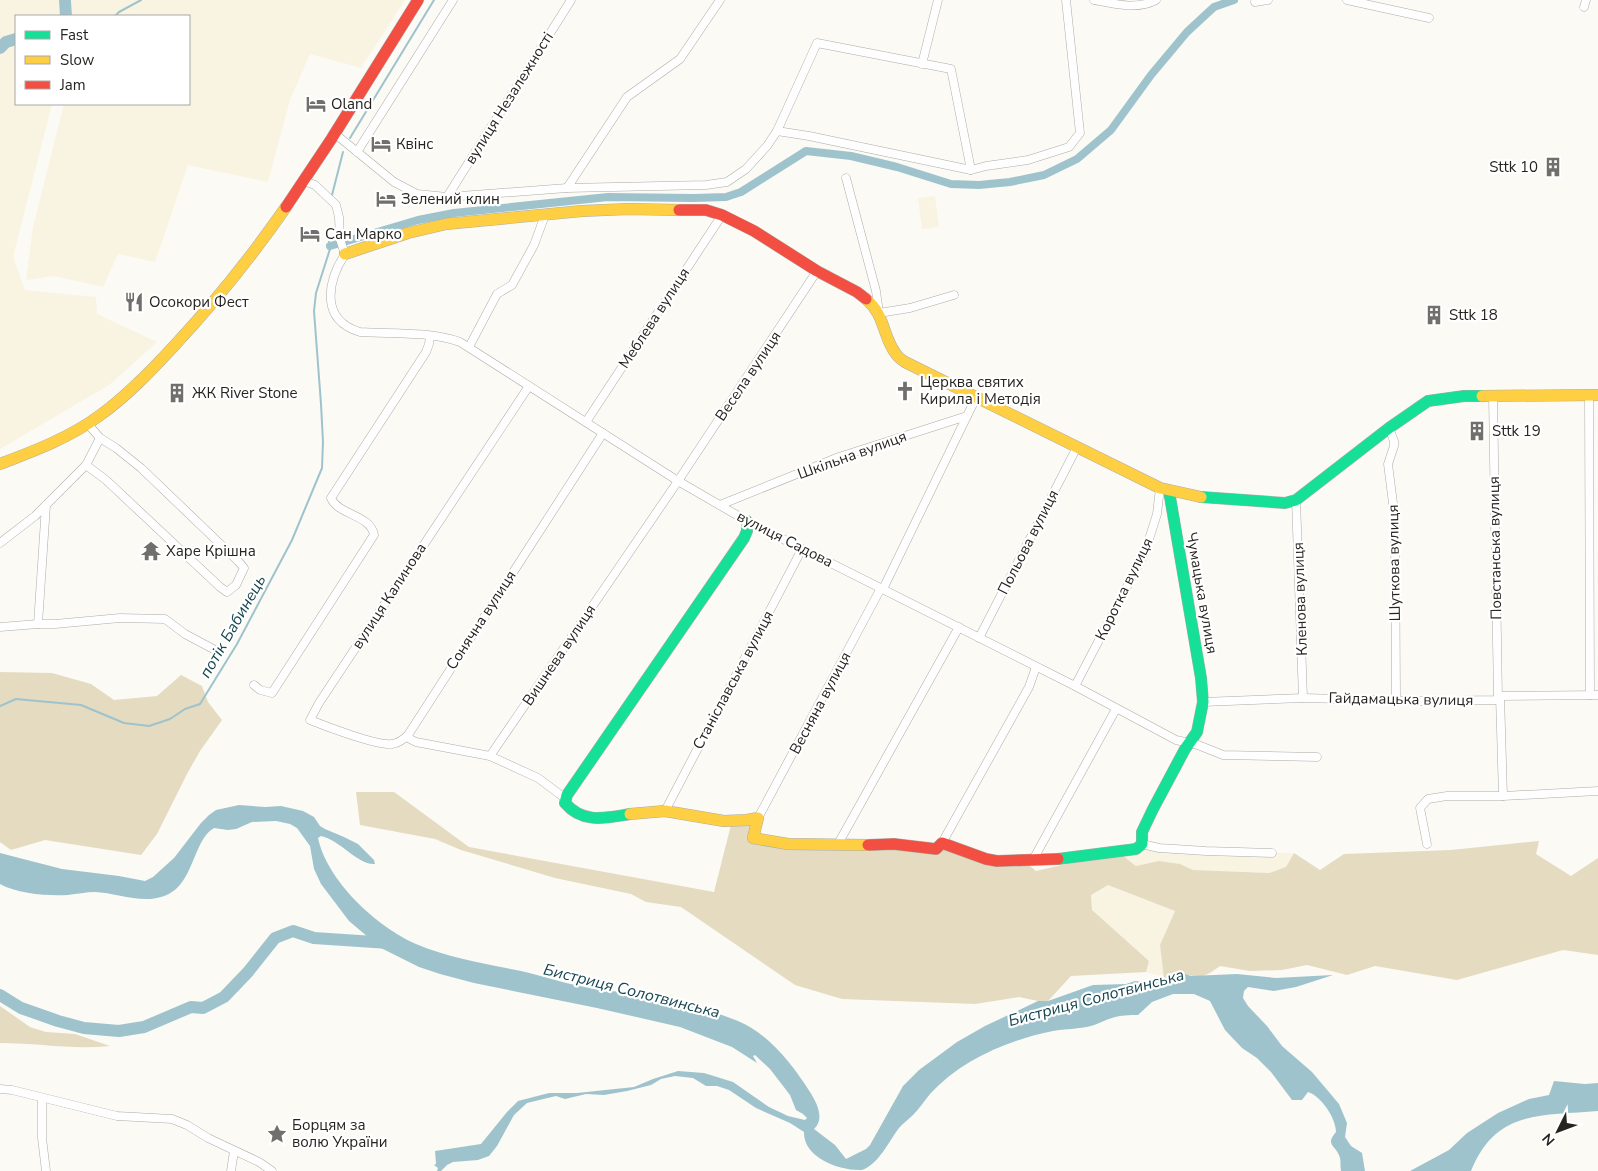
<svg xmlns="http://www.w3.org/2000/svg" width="1598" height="1171" font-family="'Nunito Sans',sans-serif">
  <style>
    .green { fill: #f9f3e2 }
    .forest { fill: #e4dbc1 }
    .water { fill: #9fc3cc }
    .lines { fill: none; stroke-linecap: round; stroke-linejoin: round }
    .stream { stroke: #9fc3cc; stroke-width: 2 }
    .canal { stroke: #9fc3cc; stroke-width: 8 }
    .river { stroke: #9fc3cc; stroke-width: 12 }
    .street-casing { stroke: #adaca8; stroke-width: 9 }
    .fast-casing { stroke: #adaca8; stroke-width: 12 }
    .slow-casing { stroke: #adaca8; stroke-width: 12 }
    .jam-casing { stroke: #adaca8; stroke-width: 12 }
    .street { stroke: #fefefe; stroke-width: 8 }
    .fast { stroke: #16e098; stroke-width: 11 }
    .slow { stroke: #ffcf43; stroke-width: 11 }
    .jam { stroke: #f24e42; stroke-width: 11 }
    .labels { text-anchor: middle; stroke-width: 4.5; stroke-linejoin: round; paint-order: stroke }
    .street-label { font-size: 15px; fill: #262420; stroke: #fff }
    .poi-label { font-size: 15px; fill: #262420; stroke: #fff; text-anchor: start }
    .water-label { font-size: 16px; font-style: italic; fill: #164651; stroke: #fff }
  </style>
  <rect width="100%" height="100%" fill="#fbfaf5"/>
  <g class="green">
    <path d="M0 0H62V16H16V104H52L13 257 25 290 96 297 97 314 157 342 109 385 0 449Z"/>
    <path d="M72 0H405L361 68 310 54 290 100 268 182 188 165 155 262 118 254 103 287 54 276 26 280 33 227 64 104H189V16H72Z"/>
    <path d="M935 196 939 227 922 229 918 198Z"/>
    <path d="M1142 844 1272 853H1294L1286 867 1269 873 1193 870 1180 864 1159 861 1136 866 1118 852Z"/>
    <path d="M1108 885 1175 911 1160 945 1164 977 1146 972 1149 961 1092 910 1091 895Z"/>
  </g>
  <g class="forest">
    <path d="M0 672 52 673 91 684 114 700 157 696 181 675 202 686 208 702 222 720 200 751 187 774 157 834 141 855 45 840 11 850 0 842Z"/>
    <path d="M356 792H394L469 847 714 892 732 821 758 818 753 838 909 845 942 843 986 859 1024 861 1036 871 1118 852 1136 866 1159 861 1180 864 1193 870 1269 873 1286 867 1294 853 1320 870 1344 854 1451 850 1539 841 1536 854 1571 876 1598 858V955L1563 950 1457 980 1375 966 1347 975 1307 965 1282 970 1250 971 1220 966C1204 978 1199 979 1180 972L1164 979 1160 945 1175 911 1108 885 1091 895 1092 910 1149 961 1146 972 1071 976 1048 1001H1038L1019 997 975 1004 842 999 795 985 681 907 646 902 631 894 555 878 461 850 435 839 360 825Z"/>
    <path d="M0 1006 30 1027 46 1032 75 1034 110 1046C73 1050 37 1043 0 1043Z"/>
  </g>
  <g class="water">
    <path d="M239 805 265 807 281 806 303 811 314 817 320 826 325 829 344 837 358 844 374 860 375 864C359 866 340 840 321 836L318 838C327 881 377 927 416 944 449 958 486 964 521 971 546 977 570 985 595 989 616 993 638 991 659 996 670 998 681 1003 691 1006 707 1010 723 1015 738 1021 769 1034 792 1064 810 1092 817 1103 825 1119 814 1129L835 1145 846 1159 866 1149 870 1145 903 1086 919 1070 957 1042 985 1026 1038 1001H1048L1093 985 1126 984 1135 981 1155 983 1180 972 1191 976 1237 974 1276 978 1333 975 1296 987 1274 991 1248 987 1244 991 1243 998 1248 1006 1267 1026 1282 1046 1312 1072 1339 1104 1347 1123 1345 1137 1351 1146 1362 1153 1365 1171H1341C1340 1167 1341 1162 1340 1158 1337 1145 1324 1146 1336 1132 1336 1118 1321 1096 1308 1092L1302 1100H1292L1271 1072 1257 1058 1242 1048 1225 1030 1210 1001 1194 994H1173L1152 1002 1138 1015C1129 1015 1121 1015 1112 1018 1105 1020 1098 1024 1091 1026 1079 1029 1065 1029 1053 1031 1008 1040 961 1060 930 1094 924 1101 919 1109 913 1115 909 1119 903 1123 899 1128 889 1141 879 1164 862 1170 838 1171 803 1157 804 1132L790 1123 756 1108 729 1090 717 1086H706L693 1078 675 1076 661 1079 651 1085 627 1091 604 1095 586 1094 565 1099 556 1096 527 1103 514 1115 497 1146 489 1156 478 1160 453 1162 447 1165 441 1171H437L438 1168 434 1165 436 1164 435 1151 481 1144 507 1112 518 1101 549 1093H577L634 1087 653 1079 678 1071 704 1073 733 1082 769 1107 788 1116 805 1120 807 1118 803 1114 796 1110 790 1095 770 1069 755 1055 753 1056 757 1063 732 1047 680 1027 597 1008 474 983 440 974 419 967 381 948 349 921 321 884 314 869 310 846 297 828 290 824 276 821 252 822 236 829 228 830 214 828C196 838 194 873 176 889 153 909 120 893 95 892 86 892 77 894 68 895 47 896 18 894 0 884V853L62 869 119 876 145 881 153 877 174 858 201 823 209 815 216 810Z"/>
    <path d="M1554 1081 1585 1084 1598 1083V1111C1542 1116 1496 1109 1471 1171H1410L1449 1150 1467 1133 1498 1113 1529 1099 1549 1095Z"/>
  </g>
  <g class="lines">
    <g class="stream">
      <path d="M115 16 119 12 141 0"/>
      <path d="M350 138 434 0"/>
      <path d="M332 195 343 152"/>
      <path d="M0 706 16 699 81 705 124 723 149 726 170 719 185 709 200 704 237 644 292 540 322 468 323 442 321 404 314 311 316 293 330 249 329 240"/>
    </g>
    <path class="canal" d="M330 246 418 220 454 213 608 197 694 198 726 197 741 192 806 151 851 156 897 167 951 184 979 185 1010 182 1044 175 1077 159 1111 130 1151 75 1187 32 1214 7 1234 0"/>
    <g class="river">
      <path d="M65 0 66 16"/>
      <path d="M0 48 6 42 16 39"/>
      <path d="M0 995 21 1008 58 1021 84 1028 119 1031 144 1027 191 1007 203 1008 224 997 248 972 275 938 293 931 314 938 389 943"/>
    </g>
    <defs>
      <g id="street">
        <path d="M1094 0C1114 4 1138 10 1156 0"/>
        <path d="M1347 0 1429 18"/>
        <path d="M1255 2 1268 0"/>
        <path d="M1584 7 1586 0"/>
        <path d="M922 64 938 0"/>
        <path d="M777 131 809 136 971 170 986 166 1028 160 1069 147 1080 133 1066 0"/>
        <path d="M334 133 394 182 417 194 447 197 567 188 706 185 727 182 746 169 767 146 777 131 817 43 951 69 971 170"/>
        <path d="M357 152 453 0"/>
        <path d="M846 178 876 291 879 313 910 308 954 295"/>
        <path d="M304 181 315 185 336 205 339 217 340 239 345 254C327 282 320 320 360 332 393 334 428 331 460 342L678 481 747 521 1075 686 1176 740 1198 745 1223 755 1317 757"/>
        <path d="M567 188 627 97 680 59 720 0"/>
        <path d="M447 197 571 0"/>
        <path d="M469 347 497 294 512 285 534 245 545 215"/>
        <path d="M1589 395 1590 695"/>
        <path d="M1493 396 1498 700"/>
        <path d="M586 422 722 215"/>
        <path d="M1389 428 1394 441V446L1388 464 1395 519 1396 700"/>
        <path d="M86 465 106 480 220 587 227 592 236 585 244 568 238 561 141 468 116 448 100 438"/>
        <path d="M1296 500 1303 698"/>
        <path d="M720 505 839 457 967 416 976 398"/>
        <path d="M0 543 35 516 86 465 100 438 87 423"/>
        <path d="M883 589 967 416"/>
        <path d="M38 624 46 505"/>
        <path d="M0 627 38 624H55L120 618 165 619 185 634 215 650"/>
        <path d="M979 638 1077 447"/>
        <path d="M254 685 260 690 272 693 372 538 374 535C371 515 338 515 331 498L426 352 429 344 430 336"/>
        <path d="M1075 686 1145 552 1157 514 1160 488"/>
        <path d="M1500 696 1503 796 1598 791"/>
        <path d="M1203 702 1303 698 1419 701 1498 700 1500 696 1598 695"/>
        <path d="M408 735C403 740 399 743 392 744 377 746 325 726 310 720L319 703 529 386"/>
        <path d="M490 756 416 742 410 739 408 735 603 433"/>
        <path d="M567 795 562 796 538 778 490 756 678 481 817 271"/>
        <path d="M665 811 802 549"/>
        <path d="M758 818 881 588"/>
        <path d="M942 843 1029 687 1036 667"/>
        <path d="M838 844 959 627"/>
        <path d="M1142 844 1159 848 1206 851 1272 853"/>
        <path d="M1427 844 1420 808 1428 799 1447 796H1503"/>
        <path d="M1034 858 1116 709"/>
        <path d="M0 1089 12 1090 117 1116 172 1119 187 1125 208 1138 259 1162 272 1171"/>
        <path d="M42 1098V1138L46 1171"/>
        <path d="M231 1171 234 1151"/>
      </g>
      <g id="fast">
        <path d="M1201 497 1285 503 1296 500 1389 428 1428 401 1464 396H1482"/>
        <path d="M630 814C605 818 583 824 565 803L567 795 744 538 747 531V521"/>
        <path d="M1058 859 1136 849 1142 844V832L1153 809 1185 749 1197 732 1203 702 1201 678 1169 491"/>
      </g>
      <g id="slow">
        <path d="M345 254 408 233 446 224 582 211 628 209 679 210"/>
        <path d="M866 299C886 316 882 336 896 354 898 357 902 360 905 362L1160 488 1201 497"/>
        <path d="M1482 396 1598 395"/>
        <path d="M0 464C34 451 69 438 99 416 127 396 151 371 174 346 215 302 252 256 286 207"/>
        <path d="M630 814 665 811 724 821 747 820 758 818 753 838 788 844 868 845"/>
      </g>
      <g id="jam">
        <path d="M286 207 332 138 418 0"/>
        <path d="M679 210H706L722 215 754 231 817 271 857 292 866 299"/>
        <path d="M868 845 894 844 936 849 942 843 986 859 997 861 1058 859"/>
      </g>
    </defs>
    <use href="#street" class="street-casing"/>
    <use href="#fast" class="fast-casing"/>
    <use href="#slow" class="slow-casing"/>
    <use href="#jam" class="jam-casing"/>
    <use href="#street" class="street"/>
    <use href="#fast" class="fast"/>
    <use href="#slow" class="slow"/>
    <use href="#jam" class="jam"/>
  </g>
  <defs>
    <symbol id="hotel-bare" viewBox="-9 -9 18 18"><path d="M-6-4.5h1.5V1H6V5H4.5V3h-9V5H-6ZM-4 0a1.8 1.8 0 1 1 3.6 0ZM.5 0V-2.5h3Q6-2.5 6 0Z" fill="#716f6b" stroke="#fff" stroke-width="2.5" paint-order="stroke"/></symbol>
    <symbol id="building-bare" viewBox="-9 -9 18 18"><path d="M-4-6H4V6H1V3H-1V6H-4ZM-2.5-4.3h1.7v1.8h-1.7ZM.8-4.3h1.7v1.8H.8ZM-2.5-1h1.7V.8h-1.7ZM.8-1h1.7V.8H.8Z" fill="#716f6b" stroke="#fff" stroke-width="2.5" paint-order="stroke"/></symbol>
    <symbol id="restaurant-bare" viewBox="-9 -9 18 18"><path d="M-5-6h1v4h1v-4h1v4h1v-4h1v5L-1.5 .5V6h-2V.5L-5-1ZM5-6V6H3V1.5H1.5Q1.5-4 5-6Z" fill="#716f6b" stroke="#fff" stroke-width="2.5" paint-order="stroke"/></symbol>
    <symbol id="church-bare" viewBox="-9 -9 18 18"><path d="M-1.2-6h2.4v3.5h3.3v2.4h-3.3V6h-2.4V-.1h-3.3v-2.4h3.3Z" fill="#716f6b" stroke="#fff" stroke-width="2.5" paint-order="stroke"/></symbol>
    <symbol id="temple-bare" viewBox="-9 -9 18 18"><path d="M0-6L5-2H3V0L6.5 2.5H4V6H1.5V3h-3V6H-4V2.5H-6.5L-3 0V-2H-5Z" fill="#716f6b" stroke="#fff" stroke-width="2.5" paint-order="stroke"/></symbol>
    <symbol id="sight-bare" viewBox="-9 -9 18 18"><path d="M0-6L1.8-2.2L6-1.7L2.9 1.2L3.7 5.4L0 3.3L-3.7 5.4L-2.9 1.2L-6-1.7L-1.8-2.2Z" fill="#716f6b" stroke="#fff" stroke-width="2.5" paint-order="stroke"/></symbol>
  </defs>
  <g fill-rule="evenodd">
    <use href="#hotel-bare" x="302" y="90" width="28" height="28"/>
    <use href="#hotel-bare" x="367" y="130" width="28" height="28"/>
    <use href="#building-bare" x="1539" y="153" width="28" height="28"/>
    <use href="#hotel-bare" x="372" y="185" width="28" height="28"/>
    <use href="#hotel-bare" x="296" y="220" width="28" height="28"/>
    <use href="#restaurant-bare" x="120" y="288" width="28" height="28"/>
    <use href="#building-bare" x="1420" y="301" width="28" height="28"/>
    <use href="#church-bare" x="891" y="377" width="28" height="28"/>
    <use href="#building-bare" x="163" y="379" width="28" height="28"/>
    <use href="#building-bare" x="1463" y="417" width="28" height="28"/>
    <use href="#temple-bare" x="137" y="537" width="28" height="28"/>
    <use href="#sight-bare" x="263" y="1120" width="28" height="28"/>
  </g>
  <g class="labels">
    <g class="street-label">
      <text transform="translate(509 98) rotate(-58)" y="5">вулиця Незалежності</text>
      <text transform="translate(654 318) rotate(-57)" y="5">Меблева вулиця</text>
      <text transform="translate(748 376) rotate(-56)" y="5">Весела вулиця</text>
      <text transform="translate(852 455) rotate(-20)" y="5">Шкільна вулиця</text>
      <text transform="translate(785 539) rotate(27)" y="5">вулиця Садова</text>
      <text transform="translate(1028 542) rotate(-63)" y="5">Польова вулиця</text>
      <text transform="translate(1495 548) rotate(-91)" y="5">Повстанська вулиця</text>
      <text transform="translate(1394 563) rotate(-91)" y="5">Шуткова вулиця</text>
      <text transform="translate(1124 589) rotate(-64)" y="5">Коротка вулиця</text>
      <text transform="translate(1202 593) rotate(80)" y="5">Чумацька вулиця</text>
      <text transform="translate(389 596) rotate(-57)" y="5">вулиця Калинова</text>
      <text transform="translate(1300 599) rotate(-92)" y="5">Кленова вулиця</text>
      <text transform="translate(481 620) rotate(-57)" y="5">Сонячна вулиця</text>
      <text transform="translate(559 655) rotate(-56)" y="5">Вишнева вулиця</text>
      <text transform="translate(733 680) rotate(-62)" y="5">Станіславська вулиця</text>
      <text transform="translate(1401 699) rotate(1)" y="5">Гайдамацька вулиця</text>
      <text transform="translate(820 703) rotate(-62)" y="5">Весняна вулиця</text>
    </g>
    <g class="poi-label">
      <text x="331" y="109">Oland</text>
      <text x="396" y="149">Квінс</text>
      <text x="1538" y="172" text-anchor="end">Sttk 10</text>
      <text x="401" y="204">Зелений клин</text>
      <text x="325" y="239">Сан Марко</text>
      <text x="149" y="307">Осокори Фест</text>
      <text x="1449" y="320">Sttk 18</text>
      <text x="920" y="387">Церква святих<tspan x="920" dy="17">Кирила і Методія</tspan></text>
      <text x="192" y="398">ЖК River Stone</text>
      <text x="1492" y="436">Sttk 19</text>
      <text x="166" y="556">Харе Крішна</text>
      <text x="292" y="1130">Борцям за<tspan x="292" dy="17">волю України</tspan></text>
    </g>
    <g class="water-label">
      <text transform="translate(232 626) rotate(-60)" y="6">потік Бабинець</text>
      <text transform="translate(632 990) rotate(14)" y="6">Бистриця Солотвинська</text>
      <text transform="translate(1096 997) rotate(-15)" y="6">Бистриця Солотвинська</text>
    </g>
  </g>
  <rect x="15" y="15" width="175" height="90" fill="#ffffff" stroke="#a8a7a6"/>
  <rect x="25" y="31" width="25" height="8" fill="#16e098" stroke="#a8a7a6"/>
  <text x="60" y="40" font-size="15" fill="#262420">Fast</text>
  <rect x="25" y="56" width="25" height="8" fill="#ffcf43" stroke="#a8a7a6"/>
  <text x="60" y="65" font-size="15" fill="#262420">Slow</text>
  <rect x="25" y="81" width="25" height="8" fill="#f24e42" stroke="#a8a7a6"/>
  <text x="60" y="90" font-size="15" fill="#262420">Jam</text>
  <g transform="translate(1558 1131) rotate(228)" stroke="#ffffff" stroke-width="4" paint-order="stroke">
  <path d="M0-4L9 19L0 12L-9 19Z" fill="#262420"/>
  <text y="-8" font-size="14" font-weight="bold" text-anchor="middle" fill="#262420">N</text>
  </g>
</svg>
